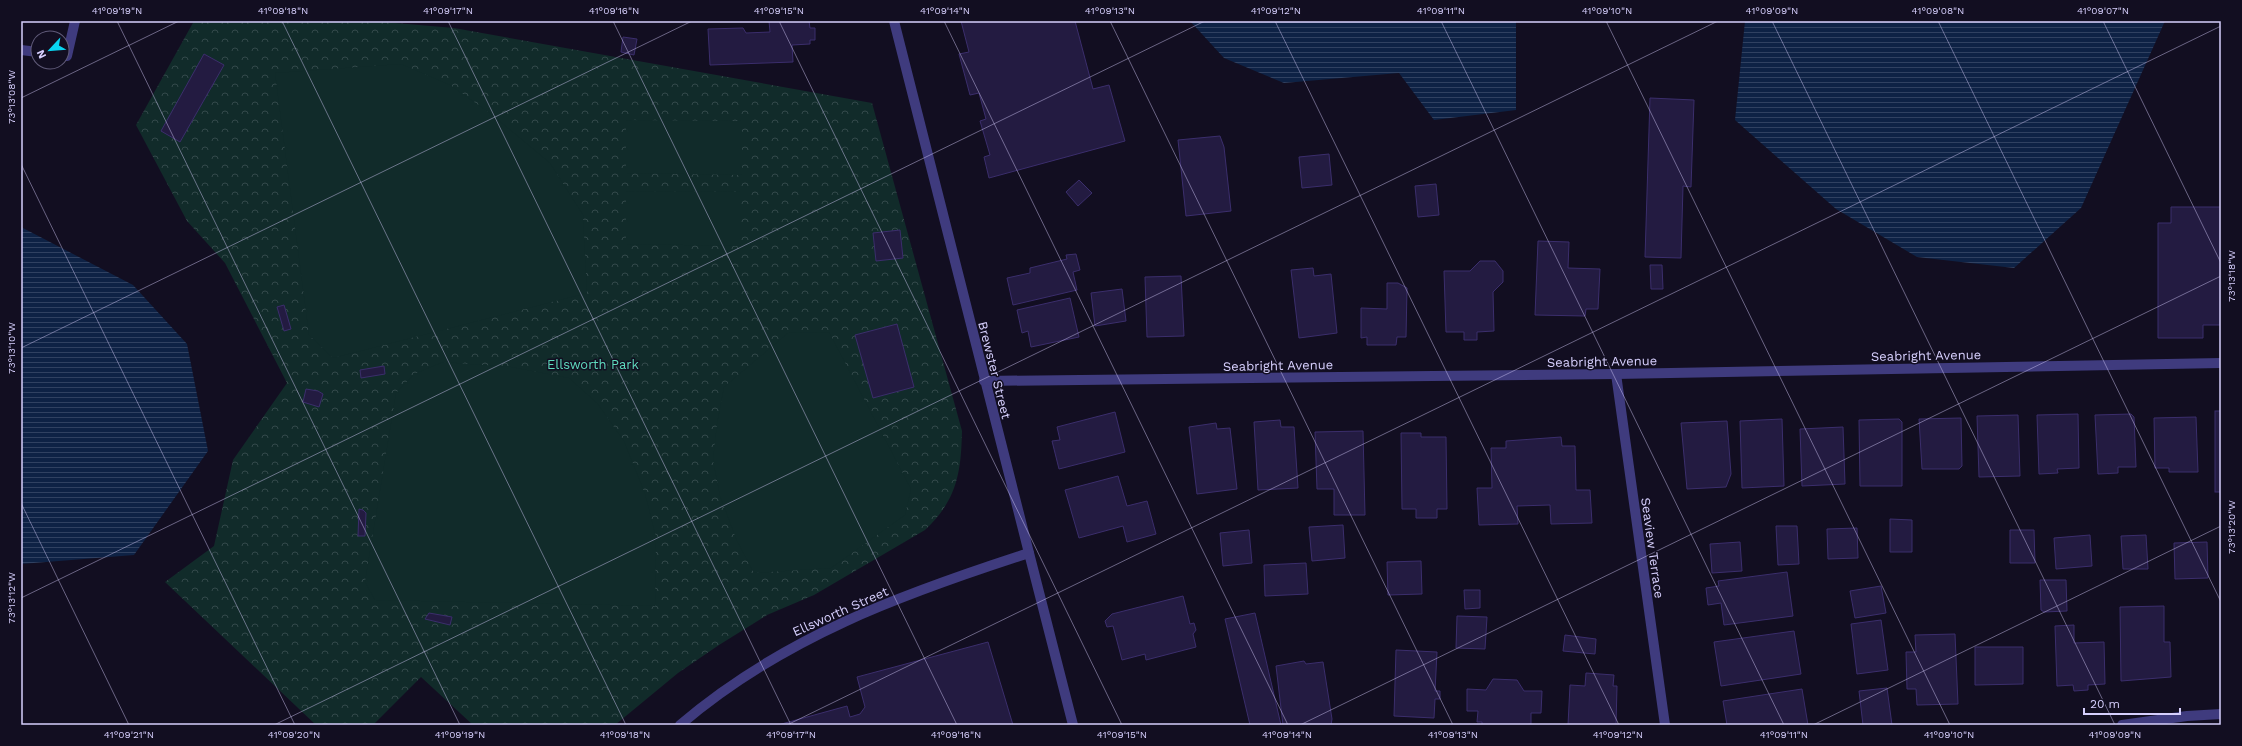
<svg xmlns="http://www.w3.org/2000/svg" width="2242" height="746" font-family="'Work Sans',sans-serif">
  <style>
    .park { fill: url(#park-crowns) }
    .pitch { fill: #112b2a }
    .water { fill: url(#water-rules) }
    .building { fill: #231b41; stroke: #3b2e6c }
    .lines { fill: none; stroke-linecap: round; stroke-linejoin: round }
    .service { stroke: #3f3b7e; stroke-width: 10 }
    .minor { stroke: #3f3b7e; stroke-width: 10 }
    .tertiary { stroke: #3f3b7e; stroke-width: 10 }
    .ticks { fill: none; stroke: #d6cffd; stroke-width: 1; stroke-opacity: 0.45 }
    .labels { text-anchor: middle; stroke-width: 3; stroke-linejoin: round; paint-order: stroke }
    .street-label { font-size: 13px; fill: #d6cffd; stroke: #120e21 }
    .park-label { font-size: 13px; fill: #5edabe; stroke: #120e21 }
    .neatline { fill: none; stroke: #d6cffd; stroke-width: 1.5 }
    .ticks-label { font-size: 10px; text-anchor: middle; fill: #d6cffd }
  </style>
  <defs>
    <pattern id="park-crowns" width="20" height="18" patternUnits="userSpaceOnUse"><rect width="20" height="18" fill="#112b2a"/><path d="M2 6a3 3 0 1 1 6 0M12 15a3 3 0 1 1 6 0" fill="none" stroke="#33494a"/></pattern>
    <pattern id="water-rules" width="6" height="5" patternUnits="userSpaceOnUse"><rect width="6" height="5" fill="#0e2245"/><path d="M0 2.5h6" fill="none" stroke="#304161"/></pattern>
  </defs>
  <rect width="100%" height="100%" fill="#120e21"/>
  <path class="park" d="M194 21H372L454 28 872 103 962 431C961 473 957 500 925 530L814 595 767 615 719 645 678 673 615 725H473L421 677 373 725H316L165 582 214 546 233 460 287 383 225 263 187 221 136 125Z"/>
  <g class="pitch">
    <path d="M401 64 450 85 491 114 550 163 583 215 587 293 333 358 309 335 275 73Z"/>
    <path d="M626 120 742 121V175L626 173Z"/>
    <path d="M626 191 741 192V246L626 244Z"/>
    <path d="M829 332 911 489 905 515 831 568 754 573 737 541 720 496 713 460 717 424 724 387 788 333Z"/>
    <path d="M443 362 511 367 569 378 597 403 624 441 645 494 656 537 655 606 375 600 365 582 396 393 414 374Z"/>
  </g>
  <g class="water">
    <path d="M1190 21H1516V110L1434 120 1399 73 1284 83 1224 58Z"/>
    <path d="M1745 21H2165L2081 208 2014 268 1917 257 1836 209 1735 120Z"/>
    <path d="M21 227 133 285 187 344 208 451 134 555 21 564Z"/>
  </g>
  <g class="building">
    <path d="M769 21H809L810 28H815V40H810V44L792 45 793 62 710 65 708 29 743 28 746 33 770 32Z"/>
    <path d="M961 21H1075L1093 89 1109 85 1125 141 989 178 984 157 990 155 980 121 986 119 979 93 970 95 959 54 969 52Z"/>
    <path d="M623 37 637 39 634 55 621 52Z"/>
    <path d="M204 54 224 65 180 142 161 131Z"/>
    <path d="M1650 98 1694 100 1691 187 1683 186 1681 258 1645 257Z"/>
    <path d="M1220 136 1224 147 1231 211 1186 216 1178 140Z"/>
    <path d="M1329 154 1332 185 1302 188 1299 157Z"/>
    <path d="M1079 180 1092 193 1078 206 1066 192Z"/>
    <path d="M1436 184 1439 215 1418 217 1415 186Z"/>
    <path d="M2171 207H2221V325H2203V338H2158V223H2171Z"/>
    <path d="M900 230 903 258 876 261 873 233Z"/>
    <path d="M1538 241 1569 242 1568 268 1600 269 1598 309H1586L1585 316 1535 315Z"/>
    <path d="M1076 254 1080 270 1073 272 1077 290 1013 305 1007 278 1030 273V268L1067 259 1066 255Z"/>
    <path d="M1480 261H1495L1503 271V282L1493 292 1494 331 1477 332V340H1464V332H1446L1444 271H1470Z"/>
    <path d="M1650 265H1662L1663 289H1651Z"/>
    <path d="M1313 268 1314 276 1331 274 1337 333 1299 338 1291 270Z"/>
    <path d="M1181 276 1184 336 1147 337 1145 277Z"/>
    <path d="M1387 283H1398L1407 288 1406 337H1397L1396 345H1367V337L1361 338V308L1387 309Z"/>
    <path d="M1122 289 1126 321 1095 326 1091 293Z"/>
    <path d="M1070 298 1079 337 1031 347 1028 331 1022 333 1017 310Z"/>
    <path d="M284 305 291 329 284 331 277 307Z"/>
    <path d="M897 324 914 387 873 398 855 335Z"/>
    <path d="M384 366 385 374 361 378 360 370Z"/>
    <path d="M306 389 318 391 323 394 319 407 303 402Z"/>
    <rect x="2215" y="411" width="6" height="81"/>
    <path d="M1115 412 1125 452 1059 469 1052 441 1060 440 1057 427Z"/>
    <path d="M2078 414 2079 468 2057 469 2058 473 2039 474 2037 415Z"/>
    <path d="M2131 414 2134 417 2136 467H2118V473L2098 474 2095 415Z"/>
    <path d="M2018 415 2020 476 1979 477 1977 416Z"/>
    <path d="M2196 417 2198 472H2169V468H2155L2154 418Z"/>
    <path d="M1961 418 1962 466 1959 469H1922L1919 419Z"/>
    <path d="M1782 419 1784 486 1742 488 1740 421Z"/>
    <path d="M1899 419 1902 422V486H1860L1859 420Z"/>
    <path d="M1280 420 1281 427H1294L1298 488 1258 490 1254 422Z"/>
    <path d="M1727 421 1731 474 1726 487 1687 489 1681 423Z"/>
    <path d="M1216 423 1217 429 1230 428 1237 489 1197 494 1189 427Z"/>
    <path d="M1843 427 1845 484 1802 486 1800 429Z"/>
    <path d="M1363 431 1365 515H1334V489H1317L1315 432Z"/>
    <path d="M1401 433H1421V437H1446L1447 509H1437V518H1416V509H1402Z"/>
    <path d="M1561 437 1562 446H1575L1576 490H1590L1592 523 1551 524 1550 505 1517 506 1518 524 1479 525 1477 488H1492L1491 448H1506V441Z"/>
    <path d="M1118 476 1127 506 1147 501 1156 534 1127 542 1123 526 1079 538 1065 490Z"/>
    <path d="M359 509 363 510 366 513 365 536H358Z"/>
    <path d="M1890 519 1912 520V552H1890Z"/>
    <path d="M1343 525 1345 558 1312 561 1309 527Z"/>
    <path d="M1776 526H1797L1799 564 1778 565Z"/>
    <path d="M1857 528 1858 558 1828 559 1827 529Z"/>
    <path d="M1249 530 1252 563 1223 566 1220 533Z"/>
    <path d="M2010 530H2034L2035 563H2010Z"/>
    <path d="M2090 535 2092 566 2056 569 2054 538Z"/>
    <path d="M2146 535 2148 569H2123L2121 536Z"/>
    <path d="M1740 542 1742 571 1712 573 1710 544Z"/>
    <path d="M2207 542 2208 578 2175 579 2174 543Z"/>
    <path d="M1421 561 1422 594 1388 595 1387 562Z"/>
    <path d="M1306 563 1308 594 1265 596 1264 565Z"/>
    <path d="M1787 572 1793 616 1724 625 1721 603 1708 605 1706 588 1719 586 1718 581Z"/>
    <path d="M2040 580H2066L2067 611 2044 612 2041 610Z"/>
    <path d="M1881 586 1886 613 1855 618 1850 591Z"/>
    <path d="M1464 590H1480V608L1465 609Z"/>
    <path d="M1183 596 1190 624 1194 623 1196 630 1193 634 1196 647 1146 660 1145 654 1122 660 1113 626 1107 627 1105 621 1112 614Z"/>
    <path d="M2164 606V642H2170L2171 677 2121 681 2120 607Z"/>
    <path d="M429 613 452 617 450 625 425 619Z"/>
    <path d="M1255 613 1281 725H1250L1225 619Z"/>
    <path d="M1457 616 1487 617 1485 649 1456 648Z"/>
    <path d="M1881 620 1888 670 1857 674 1851 624Z"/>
    <path d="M2074 625V643L2104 642 2105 684 2088 685V690L2074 691 2073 685 2057 686 2055 626Z"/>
    <path d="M1794 631 1801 674 1721 686 1714 642Z"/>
    <path d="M1955 634 1958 704 1917 705 1916 689H1907L1906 652H1916L1915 635Z"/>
    <path d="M1565 635 1596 639 1595 654 1563 651Z"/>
    <path d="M988 642 1013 725H778L847 706 850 717 860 714 865 707 857 677Z"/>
    <path d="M1975 647H2023V684L1975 685Z"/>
    <path d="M1396 650 1437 652 1435 691H1440V699H1435L1434 718 1394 716Z"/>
    <path d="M1304 661 1306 664 1323 662 1332 719 1331 725H1283L1276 666Z"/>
    <path d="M1586 673 1614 675 1613 686H1617L1616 725H1568L1570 685 1585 686Z"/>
    <path d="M1493 679 1517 680 1524 691H1542L1541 713H1531V724L1525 725H1482V722H1477L1478 711H1467V689L1486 690Z"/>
    <path d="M1887 688 1892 725H1863L1859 691Z"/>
    <path d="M1802 689 1808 725H1727L1723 701Z"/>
  </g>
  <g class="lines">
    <g class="service">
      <path d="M21 50 38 52"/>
      <path d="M62 55 67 56 75 21"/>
    </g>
    <g class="minor">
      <path d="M894 21 1029 553"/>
      <path d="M1616 374 1665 725"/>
      <path d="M984 381 1616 374 2221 363"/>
      <path d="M2122 725 2187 716 2221 714"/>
    </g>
    <path class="tertiary" d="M680 725C783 637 902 594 1029 553L1073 725"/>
  </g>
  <path class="ticks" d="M117 21 460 725M282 21 626 725M448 21 791 725M613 21 957 725M779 21 1122 725M944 21 1288 725M1110 21 1453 725M1275 21 1619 725M1441 21 1784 725M1606 21 1950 725M1772 21 2115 725M1938 21 2221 602M2103 21 2221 263M21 98 179 21M21 164 295 725M21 348 692 21M21 503 129 725M21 598 1205 21M274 725 1718 21M787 725 2221 26M1300 725 2221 276M1813 725 2221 526"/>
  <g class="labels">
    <g class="street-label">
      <text transform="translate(1926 355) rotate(-1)" y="5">Seabright Avenue</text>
      <text transform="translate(1602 361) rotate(-1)" y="5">Seabright Avenue</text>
      <text transform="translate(1278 365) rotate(-1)" y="5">Seabright Avenue</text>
      <text transform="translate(995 370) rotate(76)" y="5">Brewster Street</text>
      <text transform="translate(1653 548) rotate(82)" y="5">Seaview Terrace</text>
      <text transform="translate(840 611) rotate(-24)" y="5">Ellsworth Street</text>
    </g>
    <g class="park-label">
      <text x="593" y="369">Ellsworth Park</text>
    </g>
  </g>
  <rect width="2242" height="746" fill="none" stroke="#120e21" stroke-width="44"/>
  <g transform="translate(50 50) rotate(244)"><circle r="19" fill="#120e21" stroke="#605b79"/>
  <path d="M0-3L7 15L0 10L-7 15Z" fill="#09d4f0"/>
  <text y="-6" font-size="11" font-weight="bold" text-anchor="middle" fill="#d6cffd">N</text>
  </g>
  <path d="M2084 708v6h96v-6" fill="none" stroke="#d6cffd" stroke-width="2"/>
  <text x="2090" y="708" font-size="12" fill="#d6cffd" stroke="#120e21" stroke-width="3" paint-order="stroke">20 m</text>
  <rect x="22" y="22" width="2198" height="702" class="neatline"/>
  <g class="ticks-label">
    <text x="117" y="14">41°09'19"N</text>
    <text x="283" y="14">41°09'18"N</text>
    <text x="448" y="14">41°09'17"N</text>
    <text x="614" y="14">41°09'16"N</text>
    <text x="779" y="14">41°09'15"N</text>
    <text x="945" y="14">41°09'14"N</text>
    <text x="1110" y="14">41°09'13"N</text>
    <text x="1276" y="14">41°09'12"N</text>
    <text x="1441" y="14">41°09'11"N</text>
    <text x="1607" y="14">41°09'10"N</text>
    <text x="1772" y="14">41°09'09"N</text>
    <text x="1938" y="14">41°09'08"N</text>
    <text x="2103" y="14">41°09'07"N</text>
    <text transform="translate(11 97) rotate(-90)" y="4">73°13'08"W</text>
    <text transform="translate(2231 276) rotate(-90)" y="4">73°13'18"W</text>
    <text transform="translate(11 348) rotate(-90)" y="4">73°13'10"W</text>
    <text transform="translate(2231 527) rotate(-90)" y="4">73°13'20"W</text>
    <text transform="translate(11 598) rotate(-90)" y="4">73°13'12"W</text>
    <text x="129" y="738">41°09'21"N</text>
    <text x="294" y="738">41°09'20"N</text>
    <text x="460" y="738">41°09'19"N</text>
    <text x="625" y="738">41°09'18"N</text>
    <text x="791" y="738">41°09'17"N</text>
    <text x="956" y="738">41°09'16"N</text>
    <text x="1122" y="738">41°09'15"N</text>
    <text x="1287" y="738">41°09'14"N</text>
    <text x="1453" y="738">41°09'13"N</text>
    <text x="1618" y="738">41°09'12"N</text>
    <text x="1784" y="738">41°09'11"N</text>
    <text x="1949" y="738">41°09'10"N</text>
    <text x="2115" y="738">41°09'09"N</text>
  </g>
</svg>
